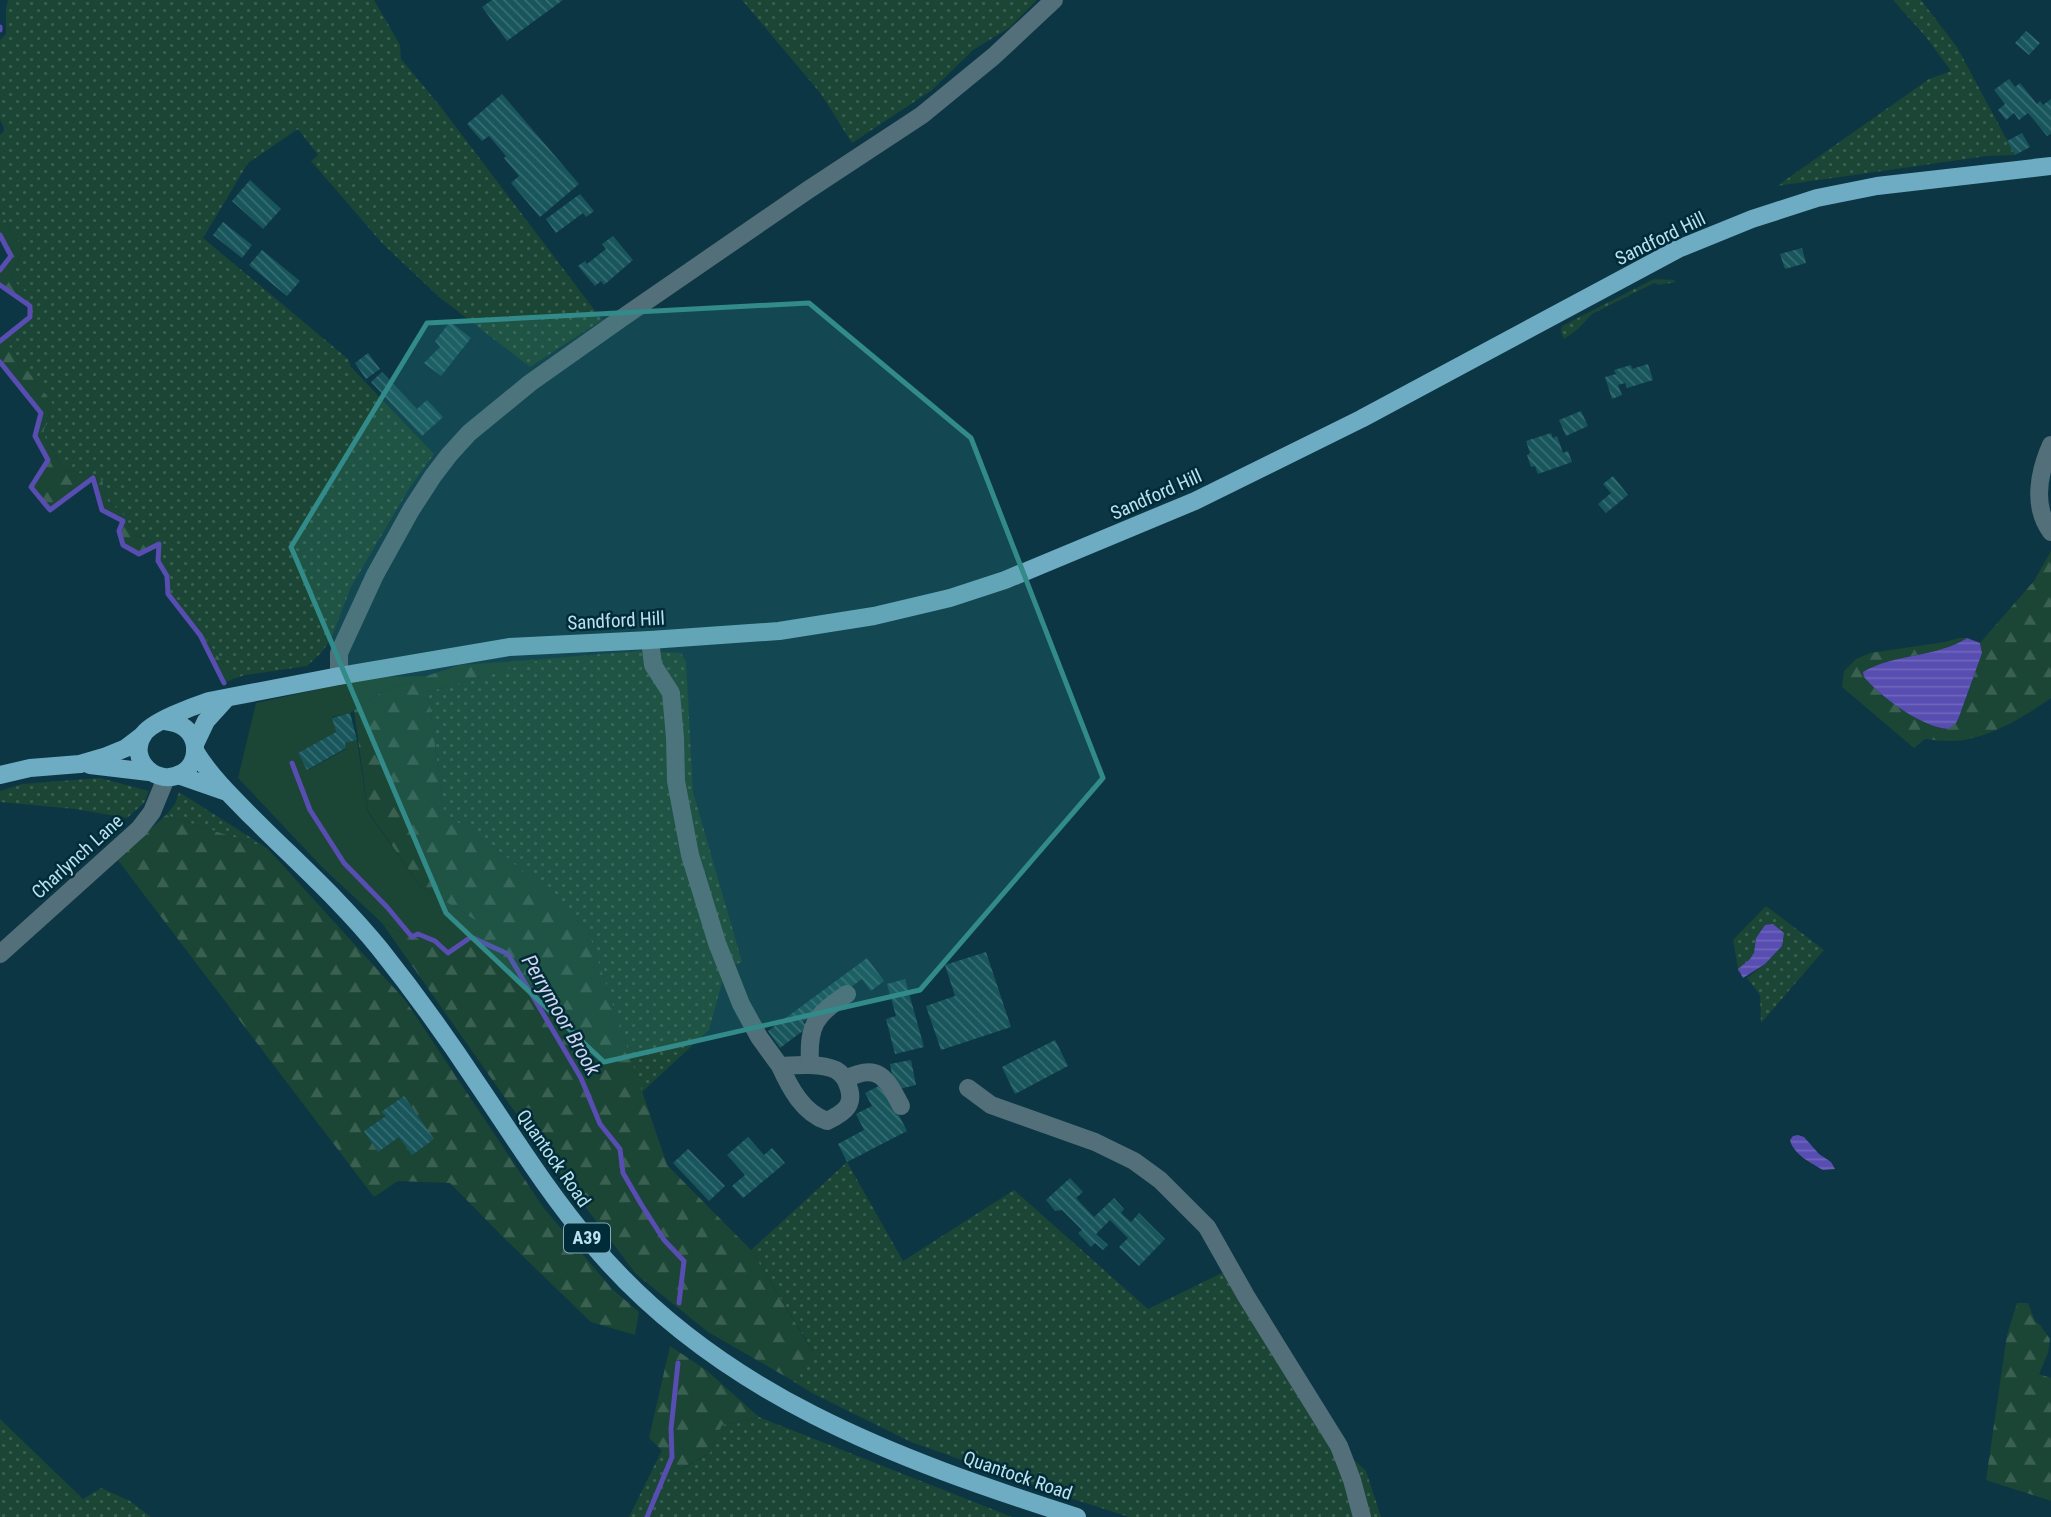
<svg xmlns="http://www.w3.org/2000/svg" width="2051" height="1517" font-family="'Roboto Condensed',sans-serif">
  <style>
    .grass { fill: url(#grass-dots) }
    .forest { fill: url(#forest-firs) }
    .garden { fill: #1b4534 }
    .water { fill: url(#water-rules) }
    .lines { fill: none; stroke-linecap: round; stroke-linejoin: round }
    .stream { stroke: #584db1; stroke-width: 5 }
    .building { fill: url(#building-back-hatch) }
    .minor { stroke: #526f7a; stroke-width: 18 }
    .major { stroke: #6eacc3; stroke-width: 18 }
    .marked { fill: #328b88; fill-opacity: 0.2; stroke: #328b88; stroke-width: 5; stroke-linejoin: round }
    .labels { text-anchor: middle; stroke-width: 5; stroke-linejoin: round; paint-order: stroke }
    .shield { fill: #002c39; stroke: #84abb8; stroke-width: 2 }
    .shield-label { font-size: 18px; font-weight: bold; fill: #bde1ef }
    .street-label { font-size: 19px; fill: #bde1ef; stroke: #002c39 }
    .water-label { font-size: 21px; font-style: italic; fill: #d2d3ee; stroke: #002c39 }
  </style>
  <defs>
    <pattern id="grass-dots" width="8" height="8" patternUnits="userSpaceOnUse" patternTransform="scale(1.75)"><rect width="8" height="8" fill="#1b4534"/><path d="M2 2h.1M6 6h.1" fill="none" stroke="#3a6052" stroke-width="1.8" stroke-linecap="round"/></pattern>
    <pattern id="forest-firs" width="22" height="20" patternUnits="userSpaceOnUse" patternTransform="scale(1.75)"><rect width="22" height="20" fill="#1b4534"/><path d="M5 1l3.5 6h-7zM16 11l3.5 6h-7z" fill="#3a6052"/></pattern>
    <pattern id="water-rules" width="6" height="5" patternUnits="userSpaceOnUse" patternTransform="scale(1.75)"><rect width="6" height="5" fill="#584db1"/><path d="M0 2.5h6" fill="none" stroke="#6e66bc"/></pattern>
    <pattern id="building-back-hatch" width="6" height="6" patternUnits="userSpaceOnUse" patternTransform="scale(1.75)"><rect width="6" height="6" fill="#18565c"/><path d="M-1 5l2 2M0 0l6 6M5-1l2 2" fill="none" stroke="#386e74"/></pattern>
  </defs>
  <rect width="100%" height="100%" fill="#0c3644"/>
  <g class="grass">
    <path d="M8 0H374L400 45 401 59 440 106 602 320 530 367 439 297 382 243 311 161 318 155 298 129 248 163 203 238 348 359 351 367 434 454 410 487 351 587 331 639 322 652 307 666 245 675 233 679 187 610 168 594 167 576 158 561 159 544 136 536 121 511 108 502 102 480 63 468 43 434 52 403 9 346C30 317 42 308 12 279L23 249 0 212V135L5 130 0 120V40L6 34V8Z"/>
    <path d="M742 0H1037L1009 28 973 50 932 90 852 143 821 94Z"/>
    <path d="M1893 0H1921L1957 47 2015 155 1987 156 1777 186 1929 79 1951 71 1926 37Z"/>
    <path d="M1654 279 1674 280 1676 282 1658 285 1656 282 1592 314 1578 329 1564 339 1561 332 1562 326Z"/>
    <path d="M638 651 681 653 686 662 693 792 742 962 726 968 709 1030 642 1092 588 931 503 854 444 813 428 692 543 659Z"/>
    <path d="M100 778 149 791 144 803 127 818 75 809 0 802V791L22 784Z"/>
    <path d="M179 792 267 848 166 815 175 804Z"/>
    <path d="M1766 906 1824 950 1761 1023 1760 995 1747 978 1765 964 1782 946 1765 925 1756 938 1754 953 1750 959 1739 969V974L1733 940Z"/>
    <path d="M847 1162 903 1261 1014 1190 1148 1309 1230 1269 1339 1446 1366 1471 1381 1517H1129L1070 1498 911 1442 812 1393 788 1378 813 1351 751 1250Z"/>
    <path d="M759 1417 1012 1517H629L662 1450 682 1469 710 1453 722 1425Z"/>
    <path d="M0 1419 83 1499 101 1488 130 1501 151 1517H0Z"/>
  </g>
  <g class="forest">
    <path d="M0 212 23 249 12 279 26 292 30 306 0 285V270L11 256 0 235Z"/>
    <path d="M30 317 9 346 52 403 43 434 63 468 102 480 108 502 121 511 136 536 159 544 139 554 123 545 119 531 123 521 102 510 93 479 50 510 31 487 48 460 35 436 41 413 0 362V341Z"/>
    <path d="M2051 551V698C2024 717 1986 740 1952 741 1943 741 1934 740 1925 739L1914 748 1842 687 1844 671 1856 659 1870 653 1945 642 1959 638H1967L1949 648 1886 662 1864 677C1881 697 1921 727 1948 729L1959 717 1982 653 1980 643 2034 581Z"/>
    <path d="M168 594 187 610 233 679 224 683 200 635Z"/>
    <path d="M543 659 428 692 444 813 503 854 588 931 667 1165 751 1250 813 1352 788 1378 708 1332 636 1274 534 1139 382 923 412 937 435 941 448 953 484 926 420 886 368 811 354 710 385 690 460 665Z"/>
    <path d="M166 815 267 848 405 1000 543 1207 612 1289 639 1312 635 1335 591 1322 504 1238 450 1183 398 1181 374 1197 117 859Z"/>
    <path d="M2017 1303H2028L2035 1321 2040 1325 2050 1339 2048 1353 2039 1374 2051 1378V1501L1986 1480 2007 1335Z"/>
    <path d="M670 1346 706 1370 759 1417 722 1425 710 1453 681 1469 649 1438Z"/>
  </g>
  <path class="garden" d="M428 676 385 690 350 713 332 717 336 732 298 753 308 770 346 749 345 743 357 740 368 812 420 886 485 926 448 953 435 941 412 937 382 923 323 868 238 778 256 703 375 677Z"/>
  <g class="water">
    <path d="M1967 638 1980 643 1982 653 1959 717 1956 723 1948 729C1921 727 1881 697 1864 677L1863 672C1895 653 1936 658 1967 638Z"/>
    <path d="M1773 924 1784 933 1782 946 1765 964 1743 978 1738 969 1750 959 1754 953 1756 938 1765 925Z"/>
    <path d="M1798 1135 1804 1137 1819 1154 1831 1162 1835 1169 1823 1170C1811 1163 1793 1154 1790 1140L1793 1136Z"/>
  </g>
  <g class="lines">
    <g class="stream">
      <path d="M0 27V30"/>
      <path d="M0 235 11 256 0 270"/>
      <path d="M0 285 30 306V317L0 341"/>
      <path d="M0 362 41 413 35 436 48 460 31 487 50 510 93 478 102 510 123 521 119 531 123 545 139 554 159 544 158 561 167 576 168 594 200 635 224 683"/>
      <path d="M292 763 310 810 344 863 387 907 412 937 418 934 435 941 448 953 471 937 508 954 581 1078 600 1124 620 1149 623 1173 641 1204 664 1240 684 1261 679 1303"/>
      <path d="M647 1517 672 1457 671 1429 678 1363"/>
    </g>
  </g>
  <g class="building">
    <path d="M492 0H563L507 41 482 7Z"/>
    <path d="M2026 31 2040 43 2029 55 2015 43Z"/>
    <path d="M2009 79 2015 87 2020 83 2037 104 2040 101 2043 105 2051 99V134L2047 136 2028 113 2019 120 2014 113 2006 120 1998 110 2005 104 1994 90Z"/>
    <path d="M502 94 579 184 540 217 511 183 519 176 504 158 506 156 489 136 482 141 467 124Z"/>
    <path d="M2022 133 2030 147 2015 155 2007 141Z"/>
    <path d="M250 180 281 209 263 229 232 201Z"/>
    <path d="M580 194 594 211 586 217 583 213 556 233 546 219Z"/>
    <path d="M223 222 252 245 242 258 213 235Z"/>
    <path d="M613 236 633 260 604 285 601 281 595 286 578 266 585 261 587 264 606 249 602 244Z"/>
    <path d="M1802 248 1806 263 1785 269 1780 254Z"/>
    <path d="M262 250 300 281 287 296 249 265Z"/>
    <path d="M450 322 471 338 441 376 424 363 440 347 435 341Z"/>
    <path d="M368 353 380 369 366 379 355 363Z"/>
    <path d="M1648 364 1653 380 1627 388 1625 383 1618 385 1622 395 1612 399 1605 377 1616 374 1614 370 1631 365 1632 369Z"/>
    <path d="M382 372 417 409 427 400 443 417 422 436 371 382Z"/>
    <path d="M1581 411 1588 426 1566 436 1559 420Z"/>
    <path d="M1551 433 1553 438 1557 436 1563 453 1568 451 1572 462 1538 474 1535 466 1531 467 1527 455 1530 453 1526 441Z"/>
    <path d="M1613 476 1628 495 1606 513 1598 504 1611 493 1603 484Z"/>
    <path d="M350 713 357 740 345 743 346 748 307 770 298 753 336 732 332 718Z"/>
    <path d="M986 952 1011 1027 941 1050 926 1006 955 996 945 965Z"/>
    <path d="M867 958 884 981 871 991 862 979 803 1022 808 1027 780 1048 768 1031Z"/>
    <path d="M905 979 924 1047 895 1054 886 1019 896 1016 887 984Z"/>
    <path d="M1055 1040 1068 1066 1015 1094 1002 1067Z"/>
    <path d="M911 1060 916 1085 895 1090 890 1064Z"/>
    <path d="M883 1084 907 1131 847 1162 838 1144 864 1130 856 1114 872 1106 865 1093Z"/>
    <path d="M404 1096 434 1139 412 1155 399 1137 378 1152 364 1131 386 1116 381 1112Z"/>
    <path d="M748 1137 764 1155 772 1148 785 1163 743 1198 732 1186 745 1175 727 1155Z"/>
    <path d="M688 1149 725 1186 709 1201 673 1163Z"/>
    <path d="M1070 1178 1083 1192 1076 1198 1094 1217 1114 1198 1124 1209 1121 1213 1131 1222 1139 1213 1165 1239 1139 1266 1119 1247 1128 1238 1110 1220 1096 1234 1108 1245 1103 1250 1095 1243 1091 1247 1078 1233 1082 1230 1062 1210 1055 1211 1046 1200Z"/>
  </g>
  <g class="lines">
    <g class="minor">
      <path d="M2051 445C2039 472 2032 506 2051 532"/>
      <path d="M650 640 653 665 671 693 675 738 676 781 690 855 717 943 741 1004 759 1037 780 1066C798 1065 819 1063 836 1070 841 1073 845 1078 847 1083 856 1104 846 1112 827 1121 803 1113 790 1088 780 1066"/>
      <path d="M339 676V653L375 575 411 510 433 476 449 455 469 433 530 383 622 318 808 190 922 115 994 56 1054 0"/>
      <path d="M0 954 139 829 152 812 166 778"/>
      <path d="M810 1064C808 1024 815 1016 847 994"/>
      <path d="M846 1079C879 1062 887 1079 901 1106"/>
      <path d="M968 1088 991 1105 1095 1142 1134 1161 1160 1180 1207 1227 1246 1296 1339 1446 1352 1480 1362 1517"/>
    </g>
    <g class="major">
      <path d="M165 721C172 722 179 723 185 728 200 740 198 764 182 773 158 788 127 760 143 735 150 722 194 706 209 701L339 676 509 647 650 640 779 631 874 616 950 598 1005 580 1195 501 1361 419 1678 249 1752 219 1817 198 1877 186 2051 166"/>
      <path d="M195 744 206 721 226 699"/>
      <path d="M195 751C211 777 233 798 254 819 297 862 342 902 380 949 415 993 448 1039 479 1086 515 1139 549 1194 591 1243 717 1394 896 1459 1077 1517"/>
      <path d="M90 765 149 772"/>
      <path d="M0 775 30 768 80 764 104 757 126 748 143 735"/>
      <path d="M178 775 224 791"/>
    </g>
  </g>
  <path class="marked" d="M809 303 971 438 1103 778 920 990 604 1062 446 913 291 547 427 323Z"/>
  <g class="labels">
    <rect class="shield" x="564" y="1223.5" width="46" height="29" rx="5"/>
    <g class="shield-label">
      <text x="587" y="1244">A39</text>
    </g>
    <g class="street-label">
      <text transform="translate(1660 238) rotate(-26)" y="7">Sandford Hill</text>
      <text transform="translate(1156 494) rotate(-24)" y="7">Sandford Hill</text>
      <text transform="translate(616 620) rotate(-3)" y="7">Sandford Hill</text>
      <text transform="translate(77 856) rotate(-42)" y="7">Charlynch Lane</text>
      <text transform="translate(554 1158) rotate(55)" y="7">Quantock Road</text>
      <text transform="translate(1018 1475) rotate(19)" y="7">Quantock Road</text>
    </g>
    <g class="water-label">
      <text transform="translate(561 1015) rotate(60)" y="7">Perrymoor Brook</text>
    </g>
  </g>
</svg>
